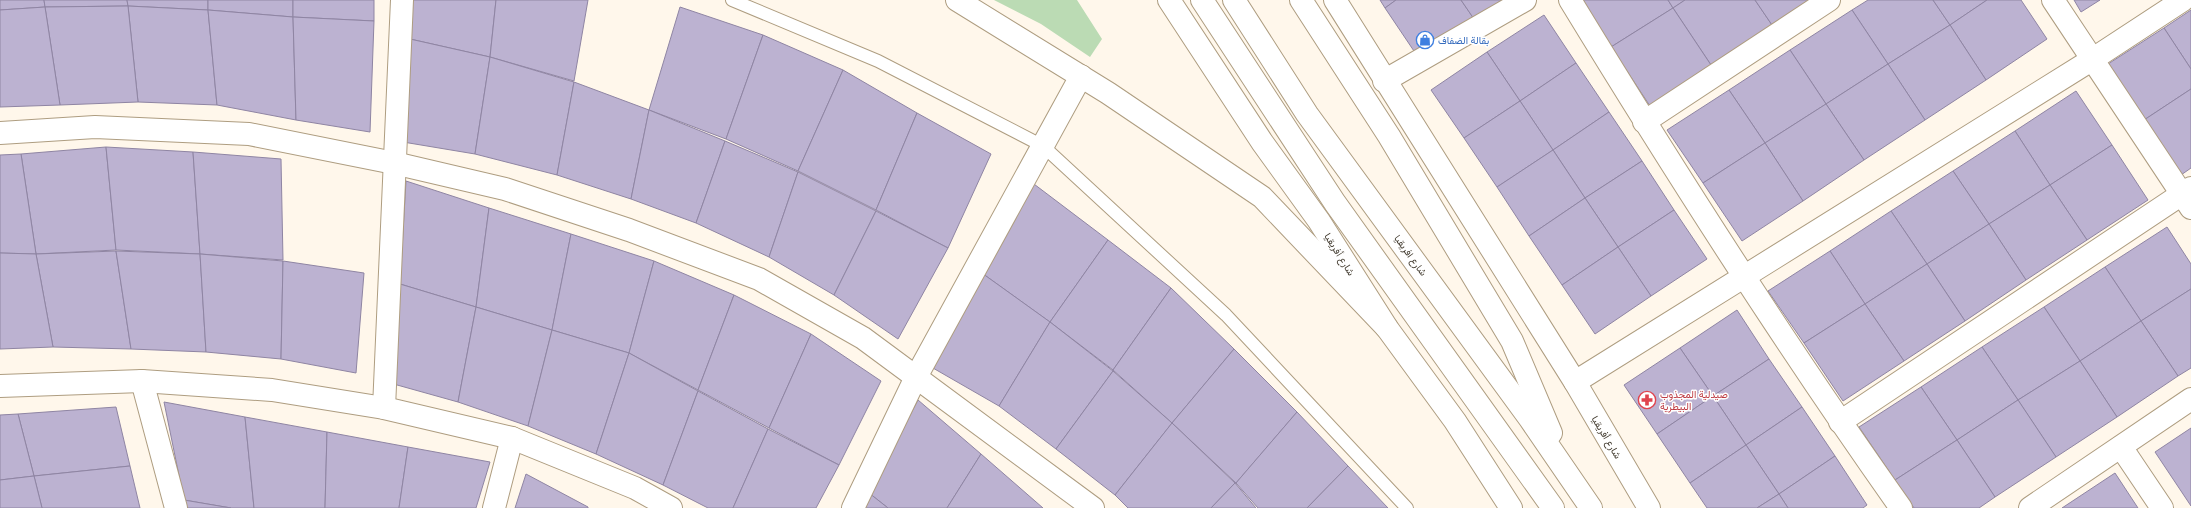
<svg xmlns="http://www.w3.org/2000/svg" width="2191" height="508" font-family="Raleway,Vazirmatn,sans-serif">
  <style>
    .green { fill: #bbdbb4 }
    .building { fill: #bcb2d1; stroke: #8f85a3 }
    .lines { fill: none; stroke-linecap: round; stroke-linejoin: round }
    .lane-casing { stroke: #ae9d80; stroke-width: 14 }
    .street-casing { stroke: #ae9d80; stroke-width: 24 }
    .secondary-casing { stroke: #ae9d80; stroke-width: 24 }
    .highway-casing { stroke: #ae9d80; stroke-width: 24 }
    .lane { stroke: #fff; stroke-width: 12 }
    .street { stroke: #fff; stroke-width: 22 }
    .secondary { stroke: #fff; stroke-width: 22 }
    .highway { stroke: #fff; stroke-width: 22 }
    .labels { text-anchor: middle; stroke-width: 3; stroke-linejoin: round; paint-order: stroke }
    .shop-label { font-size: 10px; fill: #366cbe; stroke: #fff; text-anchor: start }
    .street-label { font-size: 10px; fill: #40392d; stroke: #fff }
    .health-label { font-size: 10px; fill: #be3a42; stroke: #fff; text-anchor: start }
  </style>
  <rect width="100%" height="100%" fill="#fff7eb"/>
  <path class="green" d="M994 0H1077L1102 39 1090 57 1041 24Z"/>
  <g class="building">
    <path d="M0 0H44L45 7 0 10Z"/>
    <path d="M44 0H127L128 6 45 7Z"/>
    <path d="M127 0H208V10L128 6Z"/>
    <path d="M208 0H293V17L208 10Z"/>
    <path d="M293 0H374V21L293 17Z"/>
    <path d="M412 0H496L490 57 410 39Z"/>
    <path d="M496 0H588L574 81 490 57Z"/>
    <path d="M1380 0H1396L1385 8Z"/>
    <path d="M1396 0H1461L1474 19 1418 57 1385 8Z"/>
    <path d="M1461 0H1502L1474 19Z"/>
    <path d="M1579 0H1668L1673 8 1611 47Z"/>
    <path d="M1668 0H1685L1673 8Z"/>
    <path d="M1685 0H1755L1772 25 1711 65 1673 8Z"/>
    <path d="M1755 0H1810L1772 25Z"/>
    <path d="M1868 0H1933L1950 25 1888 64 1852 10Z"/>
    <path d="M1933 0H1987L1950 25Z"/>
    <path d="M1987 0H2021L2047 39 1986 80 1950 25Z"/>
    <path d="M2074 0H2100L2081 12Z"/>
    <path d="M128 6 208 10 217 105 138 102Z"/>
    <path d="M128 6 138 102 60 105 45 7Z"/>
    <path d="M45 7 60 105 0 107V10Z"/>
    <path d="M680 7 763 35 726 139 649 110Z"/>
    <path d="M1673 8 1711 65 1650 106 1611 47Z"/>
    <path d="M208 10 293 17 296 120 217 105Z"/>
    <path d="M1852 10 1888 64 1826 104 1790 50Z"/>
    <path d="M2191 10V69L2164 28Z"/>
    <path d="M1544 15 1576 63 1520 101 1487 52Z"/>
    <path d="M293 17 374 21 370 132 296 120Z"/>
    <path d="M1950 25 1986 80 1925 120 1888 64Z"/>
    <path d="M2164 28 2191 69V89L2144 120 2108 64Z"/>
    <path d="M763 35 843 70 798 171 726 139Z"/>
    <path d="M410 39 490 57 475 154 403 142Z"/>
    <path d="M1790 50 1826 104 1765 143 1729 90Z"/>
    <path d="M1487 52 1520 101 1464 138 1431 90Z"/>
    <path d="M490 57 574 82 557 175 475 154Z"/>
    <path d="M1576 63 1609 112 1553 150 1520 101Z"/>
    <path d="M1888 64 1925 120 1864 160 1826 104Z"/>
    <path d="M843 70 917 113 876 210 798 171Z"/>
    <path d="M574 82 649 110 631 199 557 175Z"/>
    <path d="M2191 89V168L2181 175 2144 120Z"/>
    <path d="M1729 90 1765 143 1703 183 1667 130Z"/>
    <path d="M2076 91 2112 145 2050 185 2015 131Z"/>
    <path d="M1520 101 1553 150 1497 187 1464 138Z"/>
    <path d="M1826 104 1864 160 1803 201 1765 143Z"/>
    <path d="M649 110 725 141 696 223 631 199Z"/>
    <path d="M1609 112 1642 161 1585 198 1553 150Z"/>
    <path d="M917 113 991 154 948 248 876 210Z"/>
    <path d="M2015 131 2050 185 1989 224 1953 171Z"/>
    <path d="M725 141 798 172 769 257 696 223Z"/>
    <path d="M1765 143 1803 201 1742 241 1703 183Z"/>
    <path d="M2112 145 2148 200 2087 240 2050 185Z"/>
    <path d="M106 147 116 250 36 254 21 154Z"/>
    <path d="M106 147 193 152 200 254 116 250Z"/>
    <path d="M1553 150 1585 198 1529 236 1497 187Z"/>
    <path d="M193 152 281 159 283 260 200 254Z"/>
    <path d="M21 154 36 254 0 253V155Z"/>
    <path d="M1642 161 1674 210 1618 247 1585 198Z"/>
    <path d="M1953 171 1989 224 1927 264 1891 211Z"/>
    <path d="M798 172 876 211 834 295 769 257Z"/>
    <path d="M1026 178 1108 240 1050 322 979 271Z"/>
    <path d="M406 181 489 208 476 307 400 284Z"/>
    <path d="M2050 185 2087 240 2026 280 1989 224Z"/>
    <path d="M1585 198 1618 247 1562 285 1529 236Z"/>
    <path d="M489 208 571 234 552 330 476 307Z"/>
    <path d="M1674 210 1707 259 1651 296 1618 247Z"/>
    <path d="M876 211 948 248 898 339 834 295Z"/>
    <path d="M1891 211 1927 264 1865 304 1830 251Z"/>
    <path d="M1989 224 2026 280 1965 321 1927 264Z"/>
    <path d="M2167 227 2191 264V289L2141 321 2105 267Z"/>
    <path d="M571 234 654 261 629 353 552 330Z"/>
    <path d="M1108 240 1171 288 1113 370 1050 322Z"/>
    <path d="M1618 247 1651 296 1595 334 1562 285Z"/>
    <path d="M116 251 131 349 53 347 36 254Z"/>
    <path d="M116 251 200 254 206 352 131 349Z"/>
    <path d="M1830 251 1865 304 1804 343 1768 291Z"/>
    <path d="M0 253 36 254 53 347 0 349Z"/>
    <path d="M200 254 283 261 281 359 206 352Z"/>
    <path d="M283 261 364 273 356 373 281 359Z"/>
    <path d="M654 261 734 295 698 390 629 353Z"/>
    <path d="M1927 264 1965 321 1904 361 1865 304Z"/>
    <path d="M2105 267 2141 321 2080 361 2044 307Z"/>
    <path d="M979 271 1050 322 999 406 926 364Z"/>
    <path d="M400 284 476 307 458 402 390 383Z"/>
    <path d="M1171 288 1234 349 1172 423 1113 370Z"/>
    <path d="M2191 289V368L2178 376 2141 321Z"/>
    <path d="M734 295 811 334 769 428 698 390Z"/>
    <path d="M1865 304 1904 361 1843 401 1804 343Z"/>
    <path d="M476 307 552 330 528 426 458 402Z"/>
    <path d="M2044 307 2080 361 2018 400 1982 347Z"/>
    <path d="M1737 310 1769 359 1713 396 1680 348Z"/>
    <path d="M2141 321 2178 376 2117 417 2080 361Z"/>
    <path d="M1050 322 1113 371 1056 449 999 406Z"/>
    <path d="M552 330 629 353 596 454 528 426Z"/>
    <path d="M811 334 881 381 839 465 769 428Z"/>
    <path d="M1982 347 2018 400 1957 440 1921 387Z"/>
    <path d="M1680 348 1713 396 1657 434 1624 385Z"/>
    <path d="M1234 349 1297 412 1236 483 1172 423Z"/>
    <path d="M629 353 698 391 663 485 596 454Z"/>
    <path d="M1769 359 1802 407 1746 445 1713 396Z"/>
    <path d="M2080 361 2117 417 2056 457 2018 400Z"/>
    <path d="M1113 371 1172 423 1115 495 1056 449Z"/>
    <path d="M1921 387 1957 440 1895 480 1859 427Z"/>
    <path d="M698 391 768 429 733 508H708L663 485Z"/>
    <path d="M1713 396 1746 445 1690 483 1657 434Z"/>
    <path d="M918 400 981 454 947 508H888L869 493Z"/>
    <path d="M2018 400 2056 457 1995 497 1957 440Z"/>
    <path d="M164 402 245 417 254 508H231L184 500Z"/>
    <path d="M116 407 130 466 34 476 18 414Z"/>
    <path d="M1802 407 1835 456 1779 494 1746 445Z"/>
    <path d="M1297 412 1348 466 1307 508H1258L1236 483Z"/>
    <path d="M18 414 34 476 0 480V415Z"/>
    <path d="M245 417 327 432 325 508H254Z"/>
    <path d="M1172 423 1235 483 1211 508H1128L1115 495Z"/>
    <path d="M2191 428V506L2155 452Z"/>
    <path d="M768 429 839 465 816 508H733Z"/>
    <path d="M327 432 408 447 399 508H325Z"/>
    <path d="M1957 440 1995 497 1979 508H1914L1895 480Z"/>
    <path d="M1746 445 1779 494 1757 508H1707L1690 483Z"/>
    <path d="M408 447 490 462 476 508H399Z"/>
    <path d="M981 454 1043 508H947Z"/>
    <path d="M1835 456 1867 505 1863 508H1788L1779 494Z"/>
    <path d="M130 466 140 508H42L34 476Z"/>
    <path d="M1348 466 1388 508H1307Z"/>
    <path d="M2115 473 2138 508H2062Z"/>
    <path d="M526 474 588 507V508H515Z"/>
    <path d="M34 476 42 508H0V480Z"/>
    <path d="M1235 483 1256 508H1211Z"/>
    <path d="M869 493 888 508H862Z"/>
    <path d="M1779 494 1788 508H1757Z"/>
    <path d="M184 500 231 508H186Z"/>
  </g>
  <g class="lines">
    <defs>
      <path id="lane" d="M732 0 878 61 1043 146 1226 315 1407 508"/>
      <g id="street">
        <path d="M1570 0C1675 172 1784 343 1901 508"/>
        <path d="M2053 0 2191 208"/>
        <path d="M1384 81 1525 0"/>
        <path d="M1644 122 1829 0"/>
        <path d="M0 133 95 127 249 134 394 163 505 189 629 230 759 279 863 338 1093 508"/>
        <path d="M142 381 176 508"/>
        <path d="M1575 382 2093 59 2183 0"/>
        <path d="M0 386 142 381 272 390 384 408 512 438 635 488 671 508"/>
        <path d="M384 408 402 0"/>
        <path d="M1840 422 2191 188"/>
        <path d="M2121 447 2162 508"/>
        <path d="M494 508 512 438"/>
        <path d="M853 508 916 377 1081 76"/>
        <path d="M2030 508 2191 399"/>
      </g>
      <g id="secondary">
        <path d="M1169 0 1262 142 1319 221 1387 328 1455 421 1511 508"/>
        <path d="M1335 0 1575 382 1649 508"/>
      </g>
      <g id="highway">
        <path d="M957 0 1108 93 1262 197 1387 328"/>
        <path d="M1202 0 1335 203 1553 508"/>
        <path d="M1234 0 1307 114 1530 419 1591 508"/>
        <path d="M1301 0 1389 136 1512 341 1551 433"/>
      </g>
    </defs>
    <use href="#lane" class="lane-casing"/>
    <use href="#street" class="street-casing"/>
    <use href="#secondary" class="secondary-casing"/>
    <use href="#highway" class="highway-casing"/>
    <use href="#lane" class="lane"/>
    <use href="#street" class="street"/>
    <use href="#secondary" class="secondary"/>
    <use href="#highway" class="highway"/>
  </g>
  <defs>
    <symbol id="shop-ring" viewBox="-11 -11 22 22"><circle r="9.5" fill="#fff" stroke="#3f7fe0" stroke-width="1.5"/><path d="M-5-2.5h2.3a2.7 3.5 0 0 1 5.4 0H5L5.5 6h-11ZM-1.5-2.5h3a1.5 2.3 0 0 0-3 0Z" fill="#3f7fe0"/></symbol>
    <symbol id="pharmacy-ring" viewBox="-11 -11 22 22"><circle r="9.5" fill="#fff" stroke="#e0444e" stroke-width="1.5"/><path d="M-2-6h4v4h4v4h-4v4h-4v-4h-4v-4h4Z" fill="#e0444e"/></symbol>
  </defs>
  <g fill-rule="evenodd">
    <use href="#shop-ring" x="1415" y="30" width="20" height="20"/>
    <use href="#pharmacy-ring" x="1637" y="390" width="20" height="20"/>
  </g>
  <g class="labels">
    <g class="shop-label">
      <text x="1438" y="44">بقالة الضفاف</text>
    </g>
    <g class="street-label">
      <text transform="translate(1340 254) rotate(58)" y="4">شارع أفريقيا</text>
      <text transform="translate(1411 255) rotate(54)" y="4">شارع افريقيا</text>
      <text transform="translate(1607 437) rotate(59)" y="4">شارع أفريقيا</text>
    </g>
    <g class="health-label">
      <text x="1660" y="398">صيدلية المجذوب<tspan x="1660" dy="12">البيطرية</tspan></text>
    </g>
  </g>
</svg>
